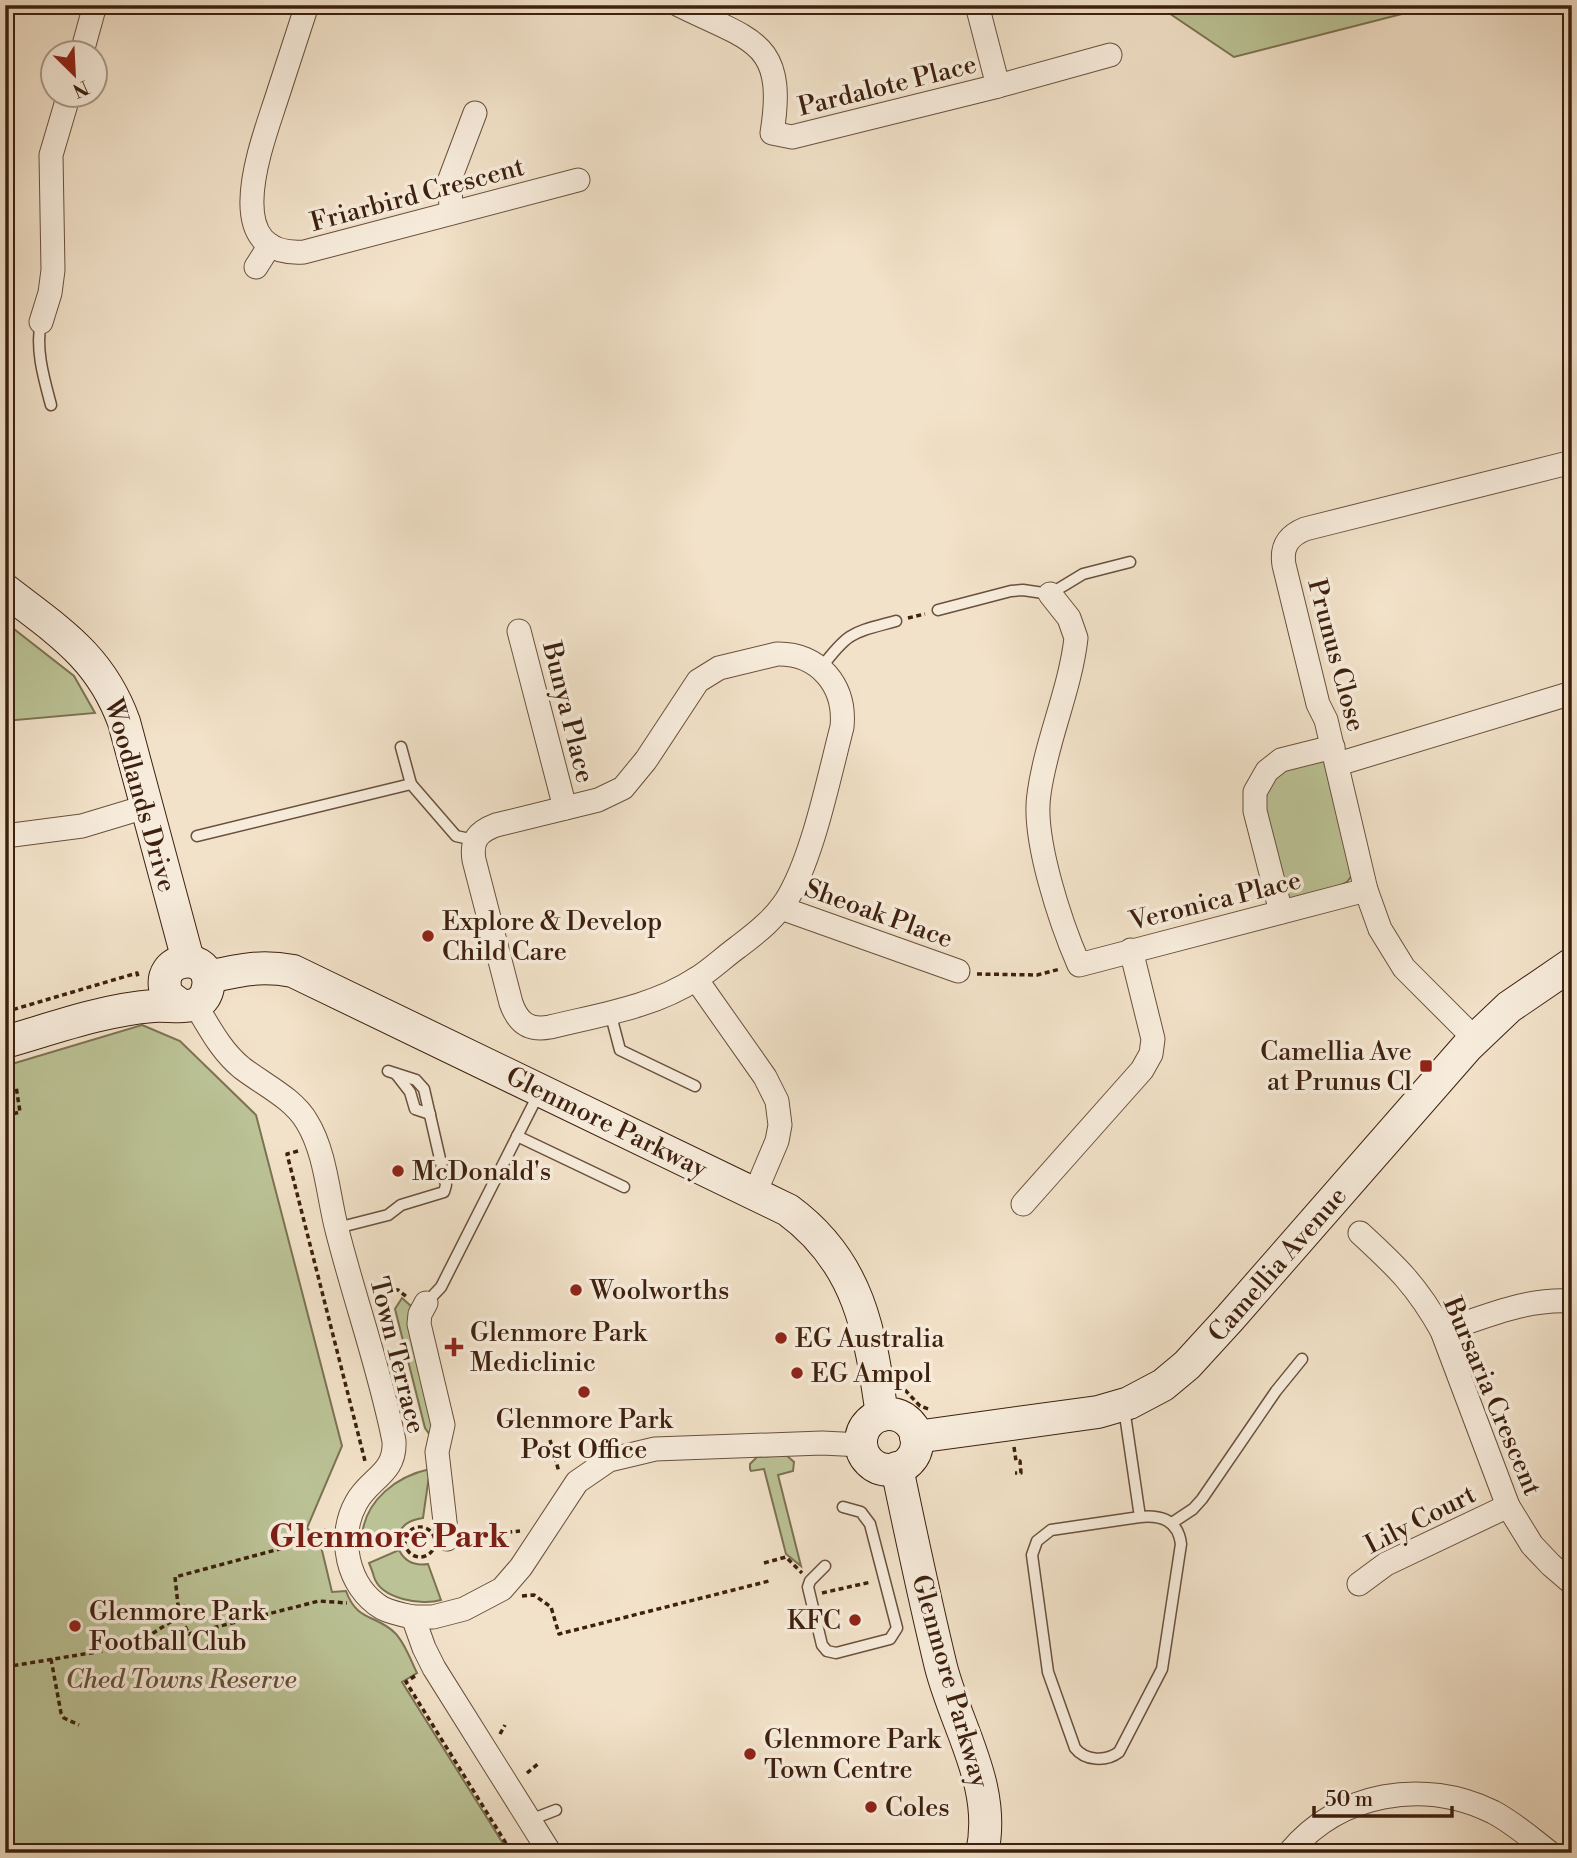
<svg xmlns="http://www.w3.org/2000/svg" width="1577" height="1858" font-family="'Libre Bodoni',serif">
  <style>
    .green { fill: #bbc396; stroke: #7c7252; stroke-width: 2 }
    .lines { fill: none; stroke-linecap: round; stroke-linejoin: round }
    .lane-casing { stroke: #6a503d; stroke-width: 13 }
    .street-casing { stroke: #6a503d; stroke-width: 25 }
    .secondary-casing { stroke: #3d200e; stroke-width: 34 }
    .path { stroke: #3d200e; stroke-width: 3.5; stroke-dasharray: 5 3.5; stroke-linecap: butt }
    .lane { stroke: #f7ecdc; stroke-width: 10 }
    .street { stroke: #f7ecdc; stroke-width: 23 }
    .secondary { stroke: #f7ecdc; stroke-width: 32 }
    .poi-dot { fill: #8f2418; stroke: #f7ecdc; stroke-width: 2.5 }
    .labels { text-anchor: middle; stroke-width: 7; stroke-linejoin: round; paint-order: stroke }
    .street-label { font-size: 26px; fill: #3d200e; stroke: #f7ecdc }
    .poi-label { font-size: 26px; fill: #3d200e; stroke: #f7ecdc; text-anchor: start }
    .park-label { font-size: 26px; font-style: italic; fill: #635137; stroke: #f7ecdc }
    .district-label { font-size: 33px; font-weight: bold; fill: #7a1f14; stroke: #f7ecdc }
  </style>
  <rect width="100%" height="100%" fill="#f2e2c9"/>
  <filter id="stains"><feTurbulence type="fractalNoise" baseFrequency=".00286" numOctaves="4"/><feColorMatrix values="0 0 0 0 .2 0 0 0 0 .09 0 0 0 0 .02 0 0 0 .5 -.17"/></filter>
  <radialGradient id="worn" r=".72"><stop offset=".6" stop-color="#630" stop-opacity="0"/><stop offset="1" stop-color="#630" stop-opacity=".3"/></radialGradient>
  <g class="green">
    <path d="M1157 5H1437L1234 57Z"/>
    <path d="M5 622 74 676 95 713 5 721Z"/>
    <path d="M1327 755 1353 874 1347 882 1341 885 1285 900 1262 806 1275 772Z"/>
    <path d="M142 1025 180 1041 256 1115 342 1446 307 1528 320 1542 332 1592 346 1591C357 1622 376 1614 395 1633 405 1643 411 1661 417 1673L402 1682 509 1853H5V1066Z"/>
    <path d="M402 1298 411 1306 433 1422 430 1435 425 1428 395 1309Z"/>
    <path d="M786 1455 794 1462 793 1471 778 1475 801 1566 786 1554 764 1469 751 1471 750 1469V1464L757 1457Z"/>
    <path d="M430 1469 423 1518C409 1520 401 1525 397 1538L362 1536C365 1500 397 1476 430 1469Z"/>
    <path d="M399 1550C405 1562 415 1566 428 1564L441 1600C422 1606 381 1599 374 1577 373 1573 372 1570 369 1563Z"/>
  </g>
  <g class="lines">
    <defs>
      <g id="lane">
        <path d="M41 322C35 349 44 379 51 405"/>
        <path d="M938 610 1011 591 1023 590 1050 594 1083 574 1130 562"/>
        <path d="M821 668C849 631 852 633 896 621"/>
        <path d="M401 747 411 784"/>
        <path d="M197 836 411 784 456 836 474 840"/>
        <path d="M610 1012 620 1050 695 1086"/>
        <path d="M396 1074 410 1092 415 1109 430 1114"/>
        <path d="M517 1136 624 1187"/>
        <path d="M337 1228 388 1215 401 1205 444 1192 446 1185 424 1089 416 1080 388 1071"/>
        <path d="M426 1303 441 1287 539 1093"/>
        <path d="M1124 1408 1140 1517C1161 1515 1178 1520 1181 1544L1162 1669 1119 1752C1106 1762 1085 1761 1075 1748L1048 1672 1032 1555 1037 1541 1051 1530 1140 1517"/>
        <path d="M1172 1523 1193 1509 1202 1499 1276 1391 1302 1359"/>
        <path d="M825 1566 810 1581 808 1587 822 1645 827 1651 836 1653 890 1639 897 1628 870 1524 861 1512 843 1507"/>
        <path d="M530 1820 556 1810"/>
        <path d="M1069 1853 1070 1851"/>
      </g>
      <g id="street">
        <path d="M307 5C297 36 287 67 277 97 263 141 216 258 304 252L578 180"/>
        <path d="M679 5C751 41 787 40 772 133L792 137 998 86 1110 55"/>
        <path d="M977 5 998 86"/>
        <path d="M82 52 95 5"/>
        <path d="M451 213 450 179 475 113"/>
        <path d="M256 267 270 245"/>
        <path d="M41 322 50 293 53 270 51 155 69 94"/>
        <path d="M1050 594 1069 618 1076 638C1070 691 1046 741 1039 794 1032 838 1061 924 1079 965L1366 890"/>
        <path d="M519 631 565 808"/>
        <path d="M777 654C819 653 846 686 842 727 829 777 814 851 790 894 778 916 758 932 738 947 724 957 711 970 696 979 653 1007 599 1015 550 1027 529 1031 518 1023 511 1003L474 860C471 841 477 832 496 825L598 800 623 788 646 760 698 681 719 668Z"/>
        <path d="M1338 764 1572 693"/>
        <path d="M5 836 82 826 145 807"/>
        <path d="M781 908 958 971"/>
        <path d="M1281 912 1255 811V792L1267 771 1281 760 1333 747"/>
        <path d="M696 979 765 1077 777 1101 780 1125 777 1141 755 1193"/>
        <path d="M195 1004C209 1027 221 1051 242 1068 264 1085 293 1098 307 1122 326 1153 328 1196 337 1230 355 1301 380 1370 394 1441 396 1474 369 1478 356 1503 337 1537 347 1587 382 1608 392 1613 403 1615 413 1617L424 1648 434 1668 550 1853"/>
        <path d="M1475 1039 1404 968 1380 929 1366 890 1326 720 1318 704 1284 565C1281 547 1288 536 1305 529L1572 462"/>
        <path d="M1023 1204 1142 1070 1151 1054 1153 1039 1131 950"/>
        <path d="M1360 1233C1397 1267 1417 1286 1442 1331L1508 1506 1532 1545 1551 1565 1572 1583"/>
        <path d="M426 1303 420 1314 419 1324 443 1425 437 1452 447 1539"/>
        <path d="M1442 1331C1485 1317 1526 1298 1572 1301"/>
        <path d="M1359 1584 1386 1564 1508 1506"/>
        <path d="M413 1617H433L464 1609 502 1589 521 1567 577 1482 609 1460 655 1449 822 1443 862 1445"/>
        <path d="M1289 1853C1339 1792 1424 1778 1493 1812 1514 1823 1532 1839 1550 1853"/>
      </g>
      <g id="secondary">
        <path d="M5 590C58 631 100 656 124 722L188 960"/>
        <path d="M208 977C240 970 260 965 293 971L788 1210C860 1263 870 1332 882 1415"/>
        <path d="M5 1042C54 1028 103 1010 153 1006 165 1005 186 1008 196 1004 203 1001 207 994 208 987 215 951 152 953 167 995L179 1004"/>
        <circle cx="889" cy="1442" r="28"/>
        <path d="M916 1437 1098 1412 1129 1403 1163 1385 1187 1365 1230 1318 1467 1047 1509 1007 1572 964"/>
        <path d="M897 1468C911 1535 925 1601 941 1667 957 1729 997 1787 982 1853"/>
      </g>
    </defs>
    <use href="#lane" class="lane-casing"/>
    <use href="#street" class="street-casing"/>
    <use href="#secondary" class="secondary-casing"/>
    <g class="path">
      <path d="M908 618 925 614"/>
      <path d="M977 974 1037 975 1060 969"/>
      <path d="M5 1012 137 973 138 977"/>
      <path d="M5 1116 20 1112 16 1086"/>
      <path d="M298 1151 287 1154 365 1461"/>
      <path d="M386 1289 398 1290 407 1297"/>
      <path d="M905 1390 920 1406 931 1410"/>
      <path d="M550 1440 559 1472"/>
      <path d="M1014 1447 1016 1461H1020L1021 1473H1015"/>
      <circle cx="420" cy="1542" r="15"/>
      <path d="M326 1529 321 1538 313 1540 175 1577 179 1615 189 1634 319 1601 347 1603"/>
      <path d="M465 1537 520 1531"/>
      <path d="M366 1548 405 1543"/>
      <path d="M764 1563 786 1557 802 1573"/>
      <path d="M822 1593 871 1582"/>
      <path d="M522 1596 534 1595 551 1607 559 1634 769 1581"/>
      <path d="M51 1659 61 1713 64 1718 79 1725"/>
      <path d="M5 1667 133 1646 186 1612 184 1604"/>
      <path d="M415 1676 406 1682 512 1853"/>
      <path d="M500 1734 505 1725"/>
      <path d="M527 1773 539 1763"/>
    </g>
    <use href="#lane" class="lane"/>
    <use href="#street" class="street"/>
    <use href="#secondary" class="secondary"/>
  </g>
  <g class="poi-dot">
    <circle cx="428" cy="936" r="7"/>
    <rect x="1419" y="1059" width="14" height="14" rx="3.5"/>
    <circle cx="398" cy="1171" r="7"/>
    <circle cx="576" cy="1290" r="7"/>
    <circle cx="781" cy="1338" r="7"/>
    <path d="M450.5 1336.5h7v7h7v7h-7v7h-7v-7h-7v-7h7z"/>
    <circle cx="797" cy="1373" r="7"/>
    <circle cx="584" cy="1392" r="7"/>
    <circle cx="855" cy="1620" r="7"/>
    <circle cx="75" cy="1626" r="7"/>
    <circle cx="750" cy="1754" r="7"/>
    <circle cx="871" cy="1807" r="7"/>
  </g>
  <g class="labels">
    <g class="street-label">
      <text transform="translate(887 85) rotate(-14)" y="9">Pardalote Place</text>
      <text transform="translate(417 194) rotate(-15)" y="9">Friarbird Crescent</text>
      <text transform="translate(1337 655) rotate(75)" y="9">Prunus Close</text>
      <text transform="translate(569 712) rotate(76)" y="9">Bunya Place</text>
      <text transform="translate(141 795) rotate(74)" y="9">Woodlands Drive</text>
      <text transform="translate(1215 900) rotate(-14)" y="9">Veronica Place</text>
      <text transform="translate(879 913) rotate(20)" y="9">Sheoak Place</text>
      <text transform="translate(607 1122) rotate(26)" y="9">Glenmore Parkway</text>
      <text transform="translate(1277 1264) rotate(-49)" y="9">Camellia Avenue</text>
      <text transform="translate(398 1355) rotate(76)" y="9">Town Terrace</text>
      <text transform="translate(1493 1396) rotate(67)" y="9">Bursaria Crescent</text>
      <text transform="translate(1420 1519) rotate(-27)" y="9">Lily Court</text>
      <text transform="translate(951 1681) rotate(74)" y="9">Glenmore Parkway</text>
    </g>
    <g class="poi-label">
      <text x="442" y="930">Explore &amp; Develop<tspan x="442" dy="30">Child Care</tspan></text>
      <text x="1412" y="1060" text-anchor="end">Camellia Ave<tspan x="1412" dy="30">at Prunus Cl</tspan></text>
      <text x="412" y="1180">McDonald's</text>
      <text x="590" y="1299">Woolworths</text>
      <text x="470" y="1341">Glenmore Park<tspan x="470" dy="30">Mediclinic</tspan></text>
      <text x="795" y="1347">EG Australia</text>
      <text x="811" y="1382">EG Ampol</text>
      <text x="584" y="1428" text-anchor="middle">Glenmore Park<tspan x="584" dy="30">Post Office</tspan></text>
      <text x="89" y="1620">Glenmore Park<tspan x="89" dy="30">Football Club</tspan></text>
      <text x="841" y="1629" text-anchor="end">KFC</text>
      <text x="764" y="1748">Glenmore Park<tspan x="764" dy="30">Town Centre</tspan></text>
      <text x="885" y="1816">Coles</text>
    </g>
    <g class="park-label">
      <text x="181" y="1688">Ched Towns Reserve</text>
    </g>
    <g class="district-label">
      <text x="389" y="1547">Glenmore Park</text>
    </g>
  </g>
  <rect width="1577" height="1858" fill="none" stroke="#f2e2c9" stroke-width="28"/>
  <rect x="7" y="7" width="1563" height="1844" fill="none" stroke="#3d200e" stroke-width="3.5"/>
  <rect x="14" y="14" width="1549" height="1830" fill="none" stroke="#3d200e" stroke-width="2"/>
  <g transform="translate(74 74) rotate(156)"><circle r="33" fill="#f7ecdc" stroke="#ad9a8a" stroke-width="2"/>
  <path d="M0-5L12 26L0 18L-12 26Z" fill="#8f2418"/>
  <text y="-10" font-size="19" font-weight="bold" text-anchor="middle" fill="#3d200e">N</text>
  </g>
  <path d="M1314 1806v10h138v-10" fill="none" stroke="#3d200e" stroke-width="3.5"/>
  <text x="1325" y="1806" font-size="21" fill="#3d200e" stroke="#f7ecdc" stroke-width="5" paint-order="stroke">50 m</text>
  <rect width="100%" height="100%" filter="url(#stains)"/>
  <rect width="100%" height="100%" fill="url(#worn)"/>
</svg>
